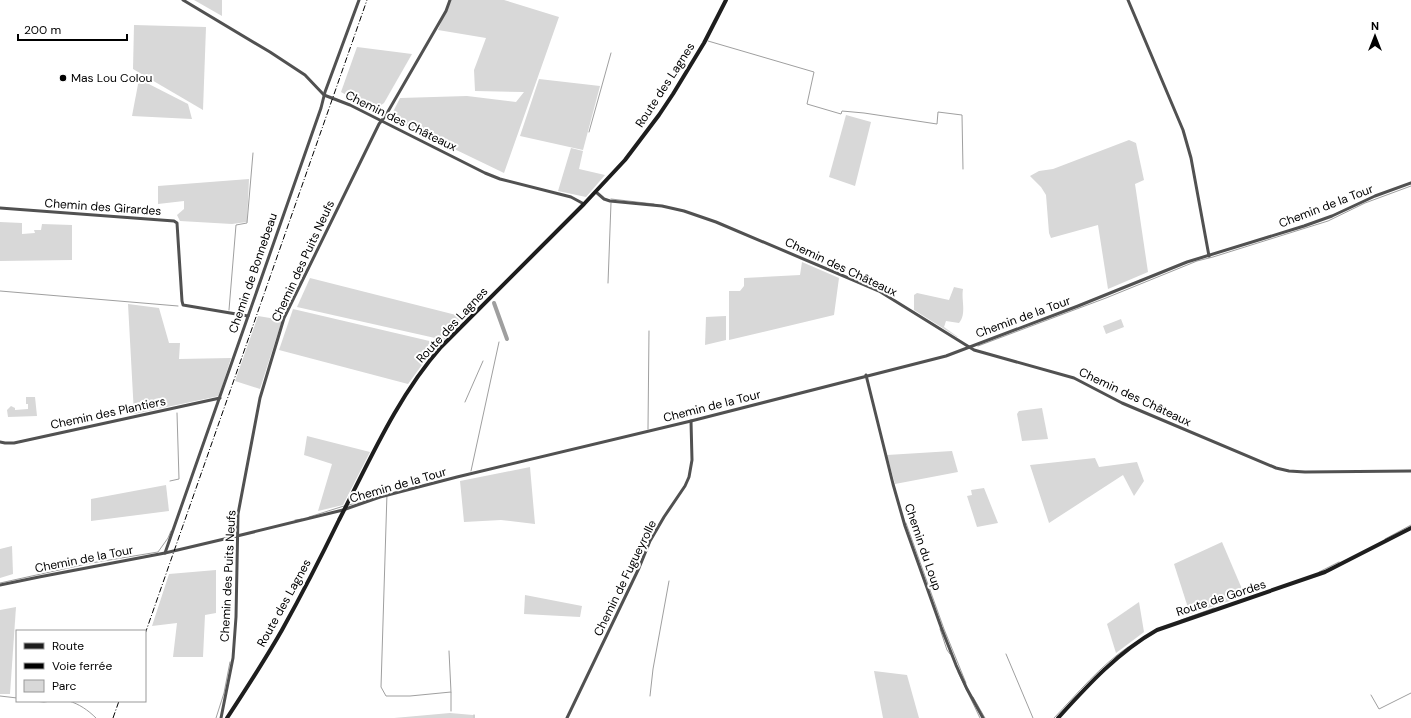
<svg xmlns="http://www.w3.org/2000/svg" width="1411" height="718" font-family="'DM Sans',sans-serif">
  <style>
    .green { fill: #d8d8d8 }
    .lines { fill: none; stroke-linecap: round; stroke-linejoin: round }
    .stream { stroke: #9f9f9f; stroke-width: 1 }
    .canal { stroke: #9f9f9f; stroke-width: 4 }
    .street { stroke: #515151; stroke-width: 3 }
    .secondary { stroke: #1e1e1e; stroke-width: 4 }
    .rail { stroke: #000; stroke-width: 1; stroke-dasharray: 6 2 1 2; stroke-linecap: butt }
    .poi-dot { fill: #000; stroke: #fff; stroke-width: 1.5 }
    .labels { text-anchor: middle; stroke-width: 4; stroke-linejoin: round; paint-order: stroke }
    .poi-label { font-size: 12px; fill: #000; stroke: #fff; text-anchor: start }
    .street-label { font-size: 12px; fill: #000; stroke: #fff }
  </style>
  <rect width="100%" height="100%" fill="#fff"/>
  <g class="green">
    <path d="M194 0H222V16Z"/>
    <path d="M450 0H504L559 17 504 173 390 118 400 98 467 96 516 102 524 92 475 91 474 70 486 38 438 30Z"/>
    <path d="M134 25 206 27 203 110 133 69Z"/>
    <path d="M357 47 412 54 384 103 374 110 341 92Z"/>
    <path d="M139 79 188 104 192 119 132 116Z"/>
    <path d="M539 79 600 86 583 150 520 136Z"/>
    <path d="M846 115 871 122 855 186 829 177Z"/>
    <path d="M1129 140 1136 143 1144 180 1135 184 1148 272 1108 289 1098 225 1051 238 1049 233 1046 195 1041 187 1030 176 1039 171 1053 169Z"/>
    <path d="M571 148 583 151 579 169 605 175 586 197 558 191Z"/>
    <path d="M249 179 247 222 232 224 180 221 177 215 184 209V201L158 204V186Z"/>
    <path d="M0 222 22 223V234L35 233 34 230H41L42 224 72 225V260L0 261Z"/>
    <path d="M802 262 839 278 834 315 729 340V291H740L744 286V278L800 275Z"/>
    <path d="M310 278 464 317 444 340 297 307Z"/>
    <path d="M954 287 963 289C961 300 967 314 959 323L946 321 944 327 958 337H957L914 310V295L917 293 949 300Z"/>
    <path d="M128 304 159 308 169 343H180L179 359 231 358 219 396 134 414Z"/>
    <path d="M293 309 438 343 408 384 279 350Z"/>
    <path d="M258 316 282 320 260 389 235 381Z"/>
    <path d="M726 316V340L705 345 706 317Z"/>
    <path d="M1121 319 1124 327 1106 334 1103 326Z"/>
    <path d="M26 397H35L37 416 8 417 7 410 11 406 15 408V410L28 409V404H26Z"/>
    <path d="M1042 408 1048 439 1022 441 1017 414 1019 411Z"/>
    <path d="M307 436 370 452 343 505 318 511 332 464 304 455Z"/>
    <path d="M952 451 958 472 895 484 887 455Z"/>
    <path d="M1095 458 1099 467 1137 462 1144 481 1134 496 1123 475 1049 523 1030 465Z"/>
    <path d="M530 467 535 524 501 520 464 522 460 481Z"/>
    <path d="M166 485 169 511 91 521V499Z"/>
    <path d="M984 488 998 523 977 527 967 496 972 495 971 490Z"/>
    <path d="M1222 542 1245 596 1190 614 1174 564Z"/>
    <path d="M12 546 13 574 0 578V549Z"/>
    <path d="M216 570V613L205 615 203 657H173L177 623 152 626 169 574Z"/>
    <path d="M525 595 582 606 580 617 524 614Z"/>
    <path d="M1139 602 1144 632 1116 653 1107 624Z"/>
    <path d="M16 607 10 694H0V610Z"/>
    <path d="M874 671 907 675 919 718H883Z"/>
    <path d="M450 713 473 715V718H394Z"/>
  </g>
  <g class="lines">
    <g class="stream">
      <path d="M708 41 814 72 807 104 841 114 842 111 864 113 937 124 938 112 962 115 963 169"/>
      <path d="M589 132 611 53"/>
      <path d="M611 199 654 204"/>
      <path d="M608 283 611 203"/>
      <path d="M0 291 178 306"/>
      <path d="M229 310 236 225 247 223 253 153"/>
      <path d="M978 346 1106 298 1197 261 1213 257 1328 221 1365 203 1411 186"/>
      <path d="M465 402 483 361"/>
      <path d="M648 429 649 331"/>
      <path d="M471 471 499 342"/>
      <path d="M170 481 179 479 177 413"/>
      <path d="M349 505 387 493 381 687 386 696H410L451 692V711"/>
      <path d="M309 517 344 506"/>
      <path d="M295 520 302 519"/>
      <path d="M906 523 944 629 966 683"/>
      <path d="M1385 539 1411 525"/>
      <path d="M1319 572 1339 562"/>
      <path d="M0 583 91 563 158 552 168 538 171 531"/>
      <path d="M1181 620 1214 608"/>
      <path d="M940 629 947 650 950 654"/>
      <path d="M449 651 451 692"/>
      <path d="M1006 654 1033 718"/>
      <path d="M958 672 980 718"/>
      <path d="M1371 695 1379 709 1411 693"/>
      <path d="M0 696 17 698"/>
      <path d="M650 696 653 669 669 581"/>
      <path d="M973 697 985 718"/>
      <path d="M34 701 44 702 51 701"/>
      <path d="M69 701C79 704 88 710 96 718"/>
      <path d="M474 715V718"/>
      <path d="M216 718 224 693 230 662"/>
      <path d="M1054 718C1078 693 1100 666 1128 647"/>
    </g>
    <path class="canal" d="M494 303 507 339"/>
    <g class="street">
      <path d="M183 0 270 52 305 75 324 95 350 105 485 173 500 179 571 197 584 204"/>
      <path d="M1128 0 1183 130 1191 158 1209 256"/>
      <path d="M596 192 604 199 610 201 662 206 684 211 716 222 879 291 974 350 1074 378 1122 403 1276 468 1289 471 1305 472 1411 471"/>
      <path d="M0 208 174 221 177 223 182 301 183 305 248 316"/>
      <path d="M866 375 893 484 905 526 941 627 956 665 967 689 983 718"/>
      <path d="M0 442 5 443H14L220 398"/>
      <path d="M165 553 321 108 325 92 359 0"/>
      <path d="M0 585 39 577 165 553 237 536 343 510 380 497 457 477 691 421 946 356 1078 306 1187 262 1304 226 1332 216 1375 196 1411 183"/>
      <path d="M221 718 233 658 236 617 238 514 260 398 284 318 379 124 386 115 446 11 450 0"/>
      <path d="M567 718 639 568 650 541 664 517 685 486 689 477 692 460 691 421"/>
    </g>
    <g class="secondary">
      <path d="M227 718C246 689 265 660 282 630 302 594 321 557 339 520 369 462 397 397 441 347L584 204 625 160 659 115 673 94 704 43 726 0"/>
      <path d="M1058 718C1088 685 1118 652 1157 630L1325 572 1411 528"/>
    </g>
    <g class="rail">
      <path d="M145 634 367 0"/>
      <path d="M113 718 119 701"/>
    </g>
  </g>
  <circle class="poi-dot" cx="63" cy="78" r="4"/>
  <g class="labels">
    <g class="poi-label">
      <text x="71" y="82">Mas Lou Colou</text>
    </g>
    <g class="street-label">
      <text transform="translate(665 85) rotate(-57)" y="4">Route des Lagnes</text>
      <text transform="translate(401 121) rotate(26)" y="4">Chemin des Châteaux</text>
      <text transform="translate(1326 206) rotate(-21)" y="4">Chemin de la Tour</text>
      <text transform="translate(103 207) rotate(4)" y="4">Chemin des Girardes</text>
      <text transform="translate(303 261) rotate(-65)" y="4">Chemin des Puits Neufs</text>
      <text transform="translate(841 267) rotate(25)" y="4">Chemin des Châteaux</text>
      <text transform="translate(253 273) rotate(-71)" y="4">Chemin de Bonnebeau</text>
      <text transform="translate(1023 317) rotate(-20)" y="4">Chemin de la Tour</text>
      <text transform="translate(452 325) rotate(-47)" y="4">Route des Lagnes</text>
      <text transform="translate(1135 397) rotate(25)" y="4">Chemin des Châteaux</text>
      <text transform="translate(712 406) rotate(-14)" y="4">Chemin de la Tour</text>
      <text transform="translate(108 413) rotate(-12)" y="4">Chemin des Plantiers</text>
      <text transform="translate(398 485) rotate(-16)" y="4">Chemin de la Tour</text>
      <text transform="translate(923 547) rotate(71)" y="4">Chemin du Loup</text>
      <text transform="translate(84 559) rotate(-11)" y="4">Chemin de la Tour</text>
      <text transform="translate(228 576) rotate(-87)" y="4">Chemin des Puits Neufs</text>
      <text transform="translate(625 578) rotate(-64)" y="4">Chemin de Fugueyrolle</text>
      <text transform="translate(1221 598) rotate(-18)" y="4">Route de Gordes</text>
      <text transform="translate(284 603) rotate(-61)" y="4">Route des Lagnes</text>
    </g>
  </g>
  <rect x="16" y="630" width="130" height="72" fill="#ffffff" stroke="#999999"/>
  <rect x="24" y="643" width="20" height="6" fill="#1e1e1e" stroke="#999999"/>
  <text x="52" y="650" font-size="12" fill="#000000">Route</text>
  <rect x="24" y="663" width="20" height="6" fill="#000000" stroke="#999999"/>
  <text x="52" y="670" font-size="12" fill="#000000">Voie ferrée</text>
  <rect x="24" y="680" width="20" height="12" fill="#d8d8d8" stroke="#999999"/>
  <text x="52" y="690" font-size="12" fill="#000000">Parc</text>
  <g transform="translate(1375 36)" stroke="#ffffff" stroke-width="3" paint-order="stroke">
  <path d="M0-3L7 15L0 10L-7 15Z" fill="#000000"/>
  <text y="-6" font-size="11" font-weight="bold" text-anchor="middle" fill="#000000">N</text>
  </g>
  <path d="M18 34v6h109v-6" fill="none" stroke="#000000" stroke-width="2"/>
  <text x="24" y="34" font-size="12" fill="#000000" stroke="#ffffff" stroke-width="3" paint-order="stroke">200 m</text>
</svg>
